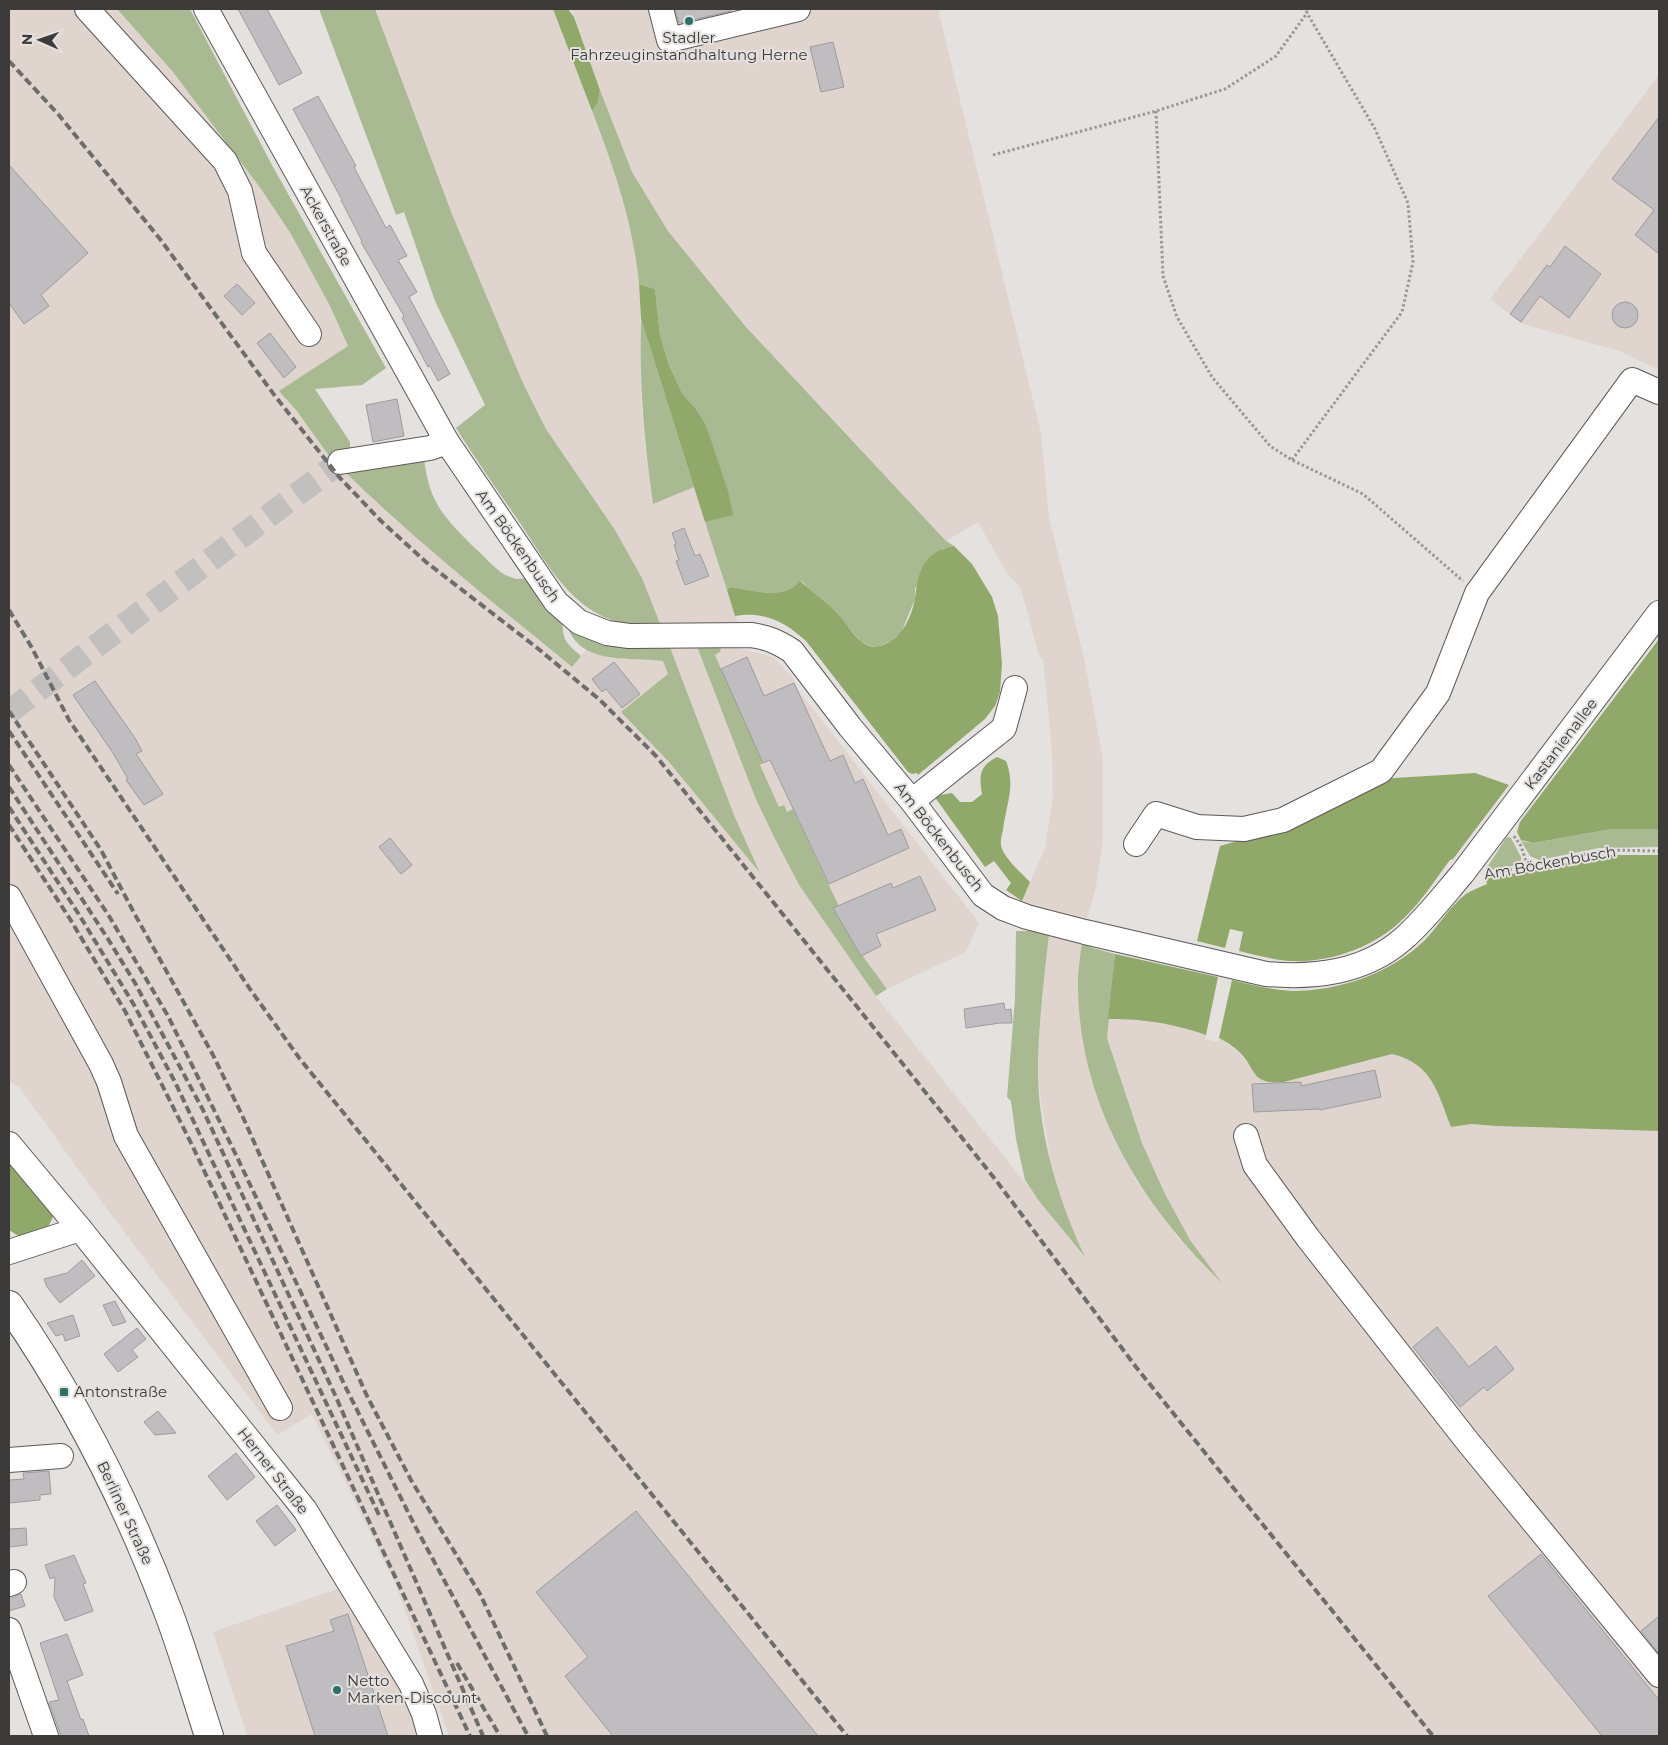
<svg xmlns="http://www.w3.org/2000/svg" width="1668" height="1745" font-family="Montserrat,sans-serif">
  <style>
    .built { fill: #dfd5ce }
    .green { fill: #a9ba93 }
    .forest { fill: #90a96b }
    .building { fill: #c0bdc0; stroke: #9d9b9e }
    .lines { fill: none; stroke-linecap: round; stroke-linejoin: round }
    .minor-tunnel { stroke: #c2c0be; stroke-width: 24; stroke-dasharray: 24 12; stroke-linecap: butt }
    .minor-casing { stroke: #5c5957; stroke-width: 26 }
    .major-casing { stroke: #5c5957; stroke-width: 30 }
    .path { stroke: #9a9897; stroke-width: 3; stroke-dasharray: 2.5 2.5; stroke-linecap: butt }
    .minor { stroke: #fff; stroke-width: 24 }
    .major { stroke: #fff; stroke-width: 28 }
    .rail { stroke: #6f6d6c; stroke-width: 4; stroke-dasharray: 8 4; stroke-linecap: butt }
    .poi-dot { fill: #297168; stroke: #e4e1df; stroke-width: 2 }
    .labels { text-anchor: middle; stroke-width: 4; stroke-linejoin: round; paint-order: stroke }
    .poi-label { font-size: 15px; fill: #3c3b3a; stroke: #e4e1df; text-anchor: start }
    .street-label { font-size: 15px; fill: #3c3b3a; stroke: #e4e1df }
  </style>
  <rect width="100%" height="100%" fill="#e4e1df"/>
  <g class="built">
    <path d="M9 9H117L173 72 261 189 291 234 330 306 348 346 280 391 343 470 376 502 456 572 571 667 586 650 610 658 663 661 669 674 622 712 669 762 759 871 734 815 669 645 696 644 713 689 775 839 799 885 876 996 1083 1255 1070 1225 1059 1195 1050 1158 1040 1094 1038 1075 1040 1026 1049 934 1082 942 1078 977 1080 1013 1085 1048 1090 1074 1100 1106 1113 1138 1135 1179 1158 1211 1179 1239 1219 1280 1190 1240 1165 1194 1142 1143 1107 1038 1108 1019 1151 1021 1178 1026 1206 1035 1205 1039 1218 1042 1219 1038 1239 1052 1249 1064 1255 1075 1273 1082H1284L1392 1054 1401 1056 1419 1066 1431 1078 1451 1127 1471 1124 1497 1126 1659 1131V1736H449L397 1588 312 1414 277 1435 104 1205 19 1087 9 1081Z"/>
    <path d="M375 9H553L621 189 630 226 637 264 640 301 641 399 646 454 653 503 694 487 738 622 661 626 642 578 615 530 546 429 522 381 452 214Z"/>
    <path d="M572 9H938L1041 433 1049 517 1084 658 1103 759V840L1096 887 1086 923 1041 910 1022 901 1045 848 1053 798 1052 751 1043 658 1039 656 1021 589 1005 570 978 522 946 541 746 327 668 231 632 172 600 90Z"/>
    <path d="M1659 75V370L1619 351 1523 324 1490 299Z"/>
    <path d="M721 644 773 657 792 676 797 688 979 923 966 952 887 989 862 955 793 809 787 812 779 807 760 765 763 763 715 655 720 652Z"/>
    <path d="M337 1589 351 1612 355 1613 393 1674 409 1705 419 1736H247L213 1632Z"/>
  </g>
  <g class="green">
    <path d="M117 9H190L273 167 386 368 362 385 315 389 350 442V452L330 457 296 410 279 391 348 346 330 306 291 234 261 189 173 72Z"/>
    <path d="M319 9H375L452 214 522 381 546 429 615 530 642 578 661 626C639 625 618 625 598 614 562 594 542 556 520 523 498 491 476 460 456 428L485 405 435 301 404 212 396 215Z"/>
    <path d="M600 90 632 172 668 231 746 327 946 541 954 546 942 549 915 589V599L901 633 891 641 877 647 870 646 861 641 854 634 839 615 801 581C784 601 752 590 730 587L727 590 705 522 732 514 706 425 696 409 682 393 669 365 660 335 655 289 639 284C633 222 614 168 592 111L598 103Z"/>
    <path d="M641 319 694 487 653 504C644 442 639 381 641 319Z"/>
    <path d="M424 457C428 502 445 519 476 549 485 557 494 568 505 575L516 579 529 578 563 620C561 639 567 644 581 656L572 667C494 603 415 541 343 470Z"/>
    <path d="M567 624 669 645 734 815 760 873 669 762 621 712 668 674 663 661C630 657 578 666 567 624Z"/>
    <path d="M722 643 720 652 715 655 763 763 760 765 779 807 784 805 787 812 793 809 862 955 887 989 876 996 799 885 775 839 755 797 696 644Z"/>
    <path d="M1612 829H1659V847L1599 848 1539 860 1530 856 1520 839 1524 842 1533 843Z"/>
    <path d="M1509 837 1511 838 1521 857V862L1518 865 1489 870 1488 866 1506 838Z"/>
    <path d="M1016 931H1036L1049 934C1044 981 1038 1027 1038 1074 1039 1136 1059 1202 1085 1257L1039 1201 1025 1180 1016 1139 1011 1101 1007 1097 1015 999Z"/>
    <path d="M1082 943 1093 948 1115 954 1107 1038 1142 1143 1165 1194 1190 1240 1222 1283C1137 1201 1076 1099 1078 977 1079 966 1080 954 1082 943Z"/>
  </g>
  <g class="forest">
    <path d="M553 9H568L574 17 600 90 598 103 592 111Z"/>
    <path d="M639 284 655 289 660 335 669 365 682 393 696 409 706 425 728 491 733 515 705 522 641 319Z"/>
    <path d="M954 546 972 564 992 597 998 616 1002 664 1000 692 995 706 985 719 918 775 917 773 912 774 908 772 806 641C785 622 765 611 735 616L727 590 730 587C752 590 784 601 800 581 813 592 826 602 838 614 848 624 855 641 870 646 875 648 880 646 885 644 902 638 912 616 915 598 917 585 918 570 928 559 934 551 945 548 954 546Z"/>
    <path d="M1659 639V829H1612L1533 843 1521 840 1517 832 1520 822Z"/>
    <path d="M997 757 1006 761C1016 786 1006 804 1003 830 1002 834 1000 841 1001 845 1002 856 1022 874 1030 882L1022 901 1006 890 1011 883 994 861 985 867 934 796 952 793 960 802H972L982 794C979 776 979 766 997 757Z"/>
    <path d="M1475 773 1509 785 1453 859 1450 860C1435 880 1421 902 1403 919 1375 947 1330 963 1291 961 1274 960 1256 955 1239 951L1243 932 1230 929 1225 948 1197 941 1220 846 1298 824 1379 779Z"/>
    <path d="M1606 855H1659V1131L1497 1126 1471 1124 1451 1127C1437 1092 1433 1064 1392 1054L1284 1082C1275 1083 1261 1083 1255 1074 1251 1069 1249 1063 1244 1057 1237 1049 1229 1043 1219 1038L1232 980C1252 985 1272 990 1292 991 1340 991 1391 973 1425 940 1439 925 1450 906 1466 894 1472 890 1480 887 1487 884L1486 879Z"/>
    <path d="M1115 954 1218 977 1206 1035C1171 1023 1145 1019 1108 1019Z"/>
    <path d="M9 1157 49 1204 53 1217 47 1229 20 1237 9 1230Z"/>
  </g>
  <g class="building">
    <path d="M238 9H267L302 73 279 85Z"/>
    <path d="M675 9H731V11L679 23Z"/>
    <path d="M833 42 844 87 821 92 810 47Z"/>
    <path d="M318 96 356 166 354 167 386 228 390 225 407 256 398 260 417 292 409 297 450 374 438 381 430 366 428 367 402 318 404 316 361 242 362 241 341 200H342L293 109Z"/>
    <path d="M1659 117V254L1635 235 1654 210 1612 179Z"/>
    <path d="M9 165 88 253 41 295 49 306 24 324 9 303Z"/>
    <path d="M1565 246 1601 274 1569 318 1540 296 1521 322 1510 314 1547 265 1550 267Z"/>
    <path d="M237 284 255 303 242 315 224 296Z"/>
    <circle cx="1625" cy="315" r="13"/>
    <path d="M270 333 296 367 284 378 257 343Z"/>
    <path d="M397 399 404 436 373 442 366 405Z"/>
    <path d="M684 528 695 556 700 554 709 576 685 585 676 561 679 560 674 545 676 544 672 533Z"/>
    <path d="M747 657 764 696 794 683 830 761 843 755 855 783 863 779 888 835 901 829 909 848 829 884 770 760 763 763 721 669Z"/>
    <path d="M614 662 640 694 622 708 606 689 602 692 592 679Z"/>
    <path d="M95 681 135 738 142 751 136 754 163 794 144 805 126 780 128 779 113 753 73 695Z"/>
    <path d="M390 838 412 865 401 874 379 847Z"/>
    <path d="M920 876 936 910 876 934 881 946 861 956 833 908 891 883 893 888Z"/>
    <path d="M1004 1003 1005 1010 1011 1009 1012 1023H1000L966 1028 964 1009Z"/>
    <path d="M1375 1070 1381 1097 1320 1110V1109L1254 1112 1252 1084 1301 1082V1086Z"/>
    <path d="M82 1260 95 1276 60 1303 47 1287 44 1279 67 1273Z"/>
    <path d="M115 1301 126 1322 113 1326 103 1305Z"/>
    <path d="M73 1315 80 1336 65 1341 63 1334 56 1336 47 1323Z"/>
    <path d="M1437 1327 1469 1367 1496 1346 1514 1369 1487 1391 1484 1387 1460 1407 1413 1347Z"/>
    <path d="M137 1328 146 1339 132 1350 138 1357 118 1372 104 1354Z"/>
    <path d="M158 1411 176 1433 155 1435 144 1422Z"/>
    <path d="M236 1453 255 1477 227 1500 208 1476Z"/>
    <path d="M49 1471 51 1494 40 1495V1500L9 1503V1480L24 1479 23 1473Z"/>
    <path d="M277 1505 296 1530 275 1546 256 1521Z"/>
    <path d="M636 1511 818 1736H613L583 1699 565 1676 588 1657 536 1592Z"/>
    <path d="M26 1528 27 1545 9 1547V1529Z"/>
    <path d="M1541 1554 1659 1700V1736H1602L1488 1596Z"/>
    <path d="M74 1555 86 1583 83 1584 93 1611 65 1621 54 1597 55 1577 50 1579 45 1565Z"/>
    <path d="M21 1594 25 1606 9 1611V1597Z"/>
    <path d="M348 1614 388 1736H315L286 1646 334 1631 330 1620Z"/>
    <path d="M1659 1616V1654L1641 1631Z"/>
    <path d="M67 1634 83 1675 67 1681 81 1720 83 1719 89 1736H61L49 1702 59 1700 40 1643Z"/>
  </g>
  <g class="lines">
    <path class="minor-tunnel" d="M9 712 340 462"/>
    <defs>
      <g id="minor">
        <path d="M87 9 225 161 240 191 254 253 309 334"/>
        <path d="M206 9 447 442 556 602 579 622 607 633 629 636 751 635C767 637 778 642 792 651L850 727 912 801 983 895 1003 908 1027 917 1085 932 1266 974C1314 978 1364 973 1403 939 1425 920 1443 896 1462 874L1659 613"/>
        <path d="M661 9 669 40 798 9"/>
        <path d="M340 462 430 448 447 442"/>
        <path d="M912 801 1004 728 1015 688"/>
        <path d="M1136 844 1156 814 1197 827 1244 829 1283 820 1381 771 1438 693 1477 593 1632 380 1659 392"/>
        <path d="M9 897 101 1064 109 1082 126 1136 280 1408"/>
        <path d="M1246 1136 1255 1165 1308 1238 1468 1442 1659 1675"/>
        <path d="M9 1144 80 1229 305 1510 411 1684 424 1714 430 1736"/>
        <path d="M9 1252 80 1229"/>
        <path d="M9 1460 61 1456"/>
        <path d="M9 1584 14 1582"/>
        <path d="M9 1630 46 1736"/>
      </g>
      <path id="major" d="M9 1305C74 1399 129 1507 169 1614 184 1654 196 1696 209 1736"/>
    </defs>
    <use href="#minor" class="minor-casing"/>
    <use href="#major" class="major-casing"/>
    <g class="path">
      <path d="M1156 111 1163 276 1177 317 1212 377 1270 446 1292 460 1363 494 1463 581"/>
      <path d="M993 155 1156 111 1225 89 1276 56 1307 13 1306 9"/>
      <path d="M1292 460 1402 312 1413 262 1408 203 1375 129 1307 13"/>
      <path d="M1514 836 1521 846 1528 867"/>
      <path d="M1485 875 1595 852 1610 850 1659 851"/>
    </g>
    <use href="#minor" class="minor"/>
    <use href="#major" class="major"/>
    <g class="rail">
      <path d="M9 61 58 114 160 239 275 396 340 478 381 521 426 562 536 647 600 700 656 756 995 1179 1136 1367 1433 1736"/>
      <path d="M9 610 32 648 69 720 252 992 300 1059 847 1736"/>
      <path d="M9 711 101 850 133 911 213 1055 242 1115 367 1396 411 1480 480 1594 547 1736"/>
      <path d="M9 731 118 894"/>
      <path d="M9 765 109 916 168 1016 237 1157 345 1386 415 1526 528 1736"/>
      <path d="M9 787 108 939 135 983 203 1110 336 1397 483 1736"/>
      <path d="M9 807 78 913 134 1005 175 1082 379 1515"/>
      <path d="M9 825 70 919 125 1011 192 1145 470 1736"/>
      <path d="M457 1663 500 1736"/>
    </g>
  </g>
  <g class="poi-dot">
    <circle cx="689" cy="21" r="5"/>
    <rect x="59" y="1387" width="10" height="10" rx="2.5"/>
    <circle cx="337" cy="1690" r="5"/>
  </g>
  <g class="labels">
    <g class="poi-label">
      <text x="689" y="43" text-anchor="middle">Stadler<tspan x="689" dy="17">Fahrzeuginstandhaltung Herne</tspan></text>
      <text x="74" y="1397">Antonstraße</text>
      <text x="347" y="1686">Netto<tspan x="347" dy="17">Marken-Discount</tspan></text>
    </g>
    <g class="street-label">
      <text transform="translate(326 226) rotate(61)" y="5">Ackerstraße</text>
      <text transform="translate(518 546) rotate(55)" y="5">Am Böckenbusch</text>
      <text transform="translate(1561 744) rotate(-53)" y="5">Kastanienallee</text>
      <text transform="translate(939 837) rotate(52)" y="5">Am Böckenbusch</text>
      <text transform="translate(1550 863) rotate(-10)" y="5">Am Böckenbusch</text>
      <text transform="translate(273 1471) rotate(52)" y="5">Herner Straße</text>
      <text transform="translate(125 1513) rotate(65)" y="5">Berliner Straße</text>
    </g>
  </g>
  <rect width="1668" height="1745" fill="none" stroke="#3c3b3a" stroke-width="20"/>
  <g transform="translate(40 40) rotate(272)" stroke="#e4e1df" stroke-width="4" paint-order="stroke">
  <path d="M0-4L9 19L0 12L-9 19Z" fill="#3c3b3a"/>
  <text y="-8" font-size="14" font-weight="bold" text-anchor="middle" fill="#3c3b3a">N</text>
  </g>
</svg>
